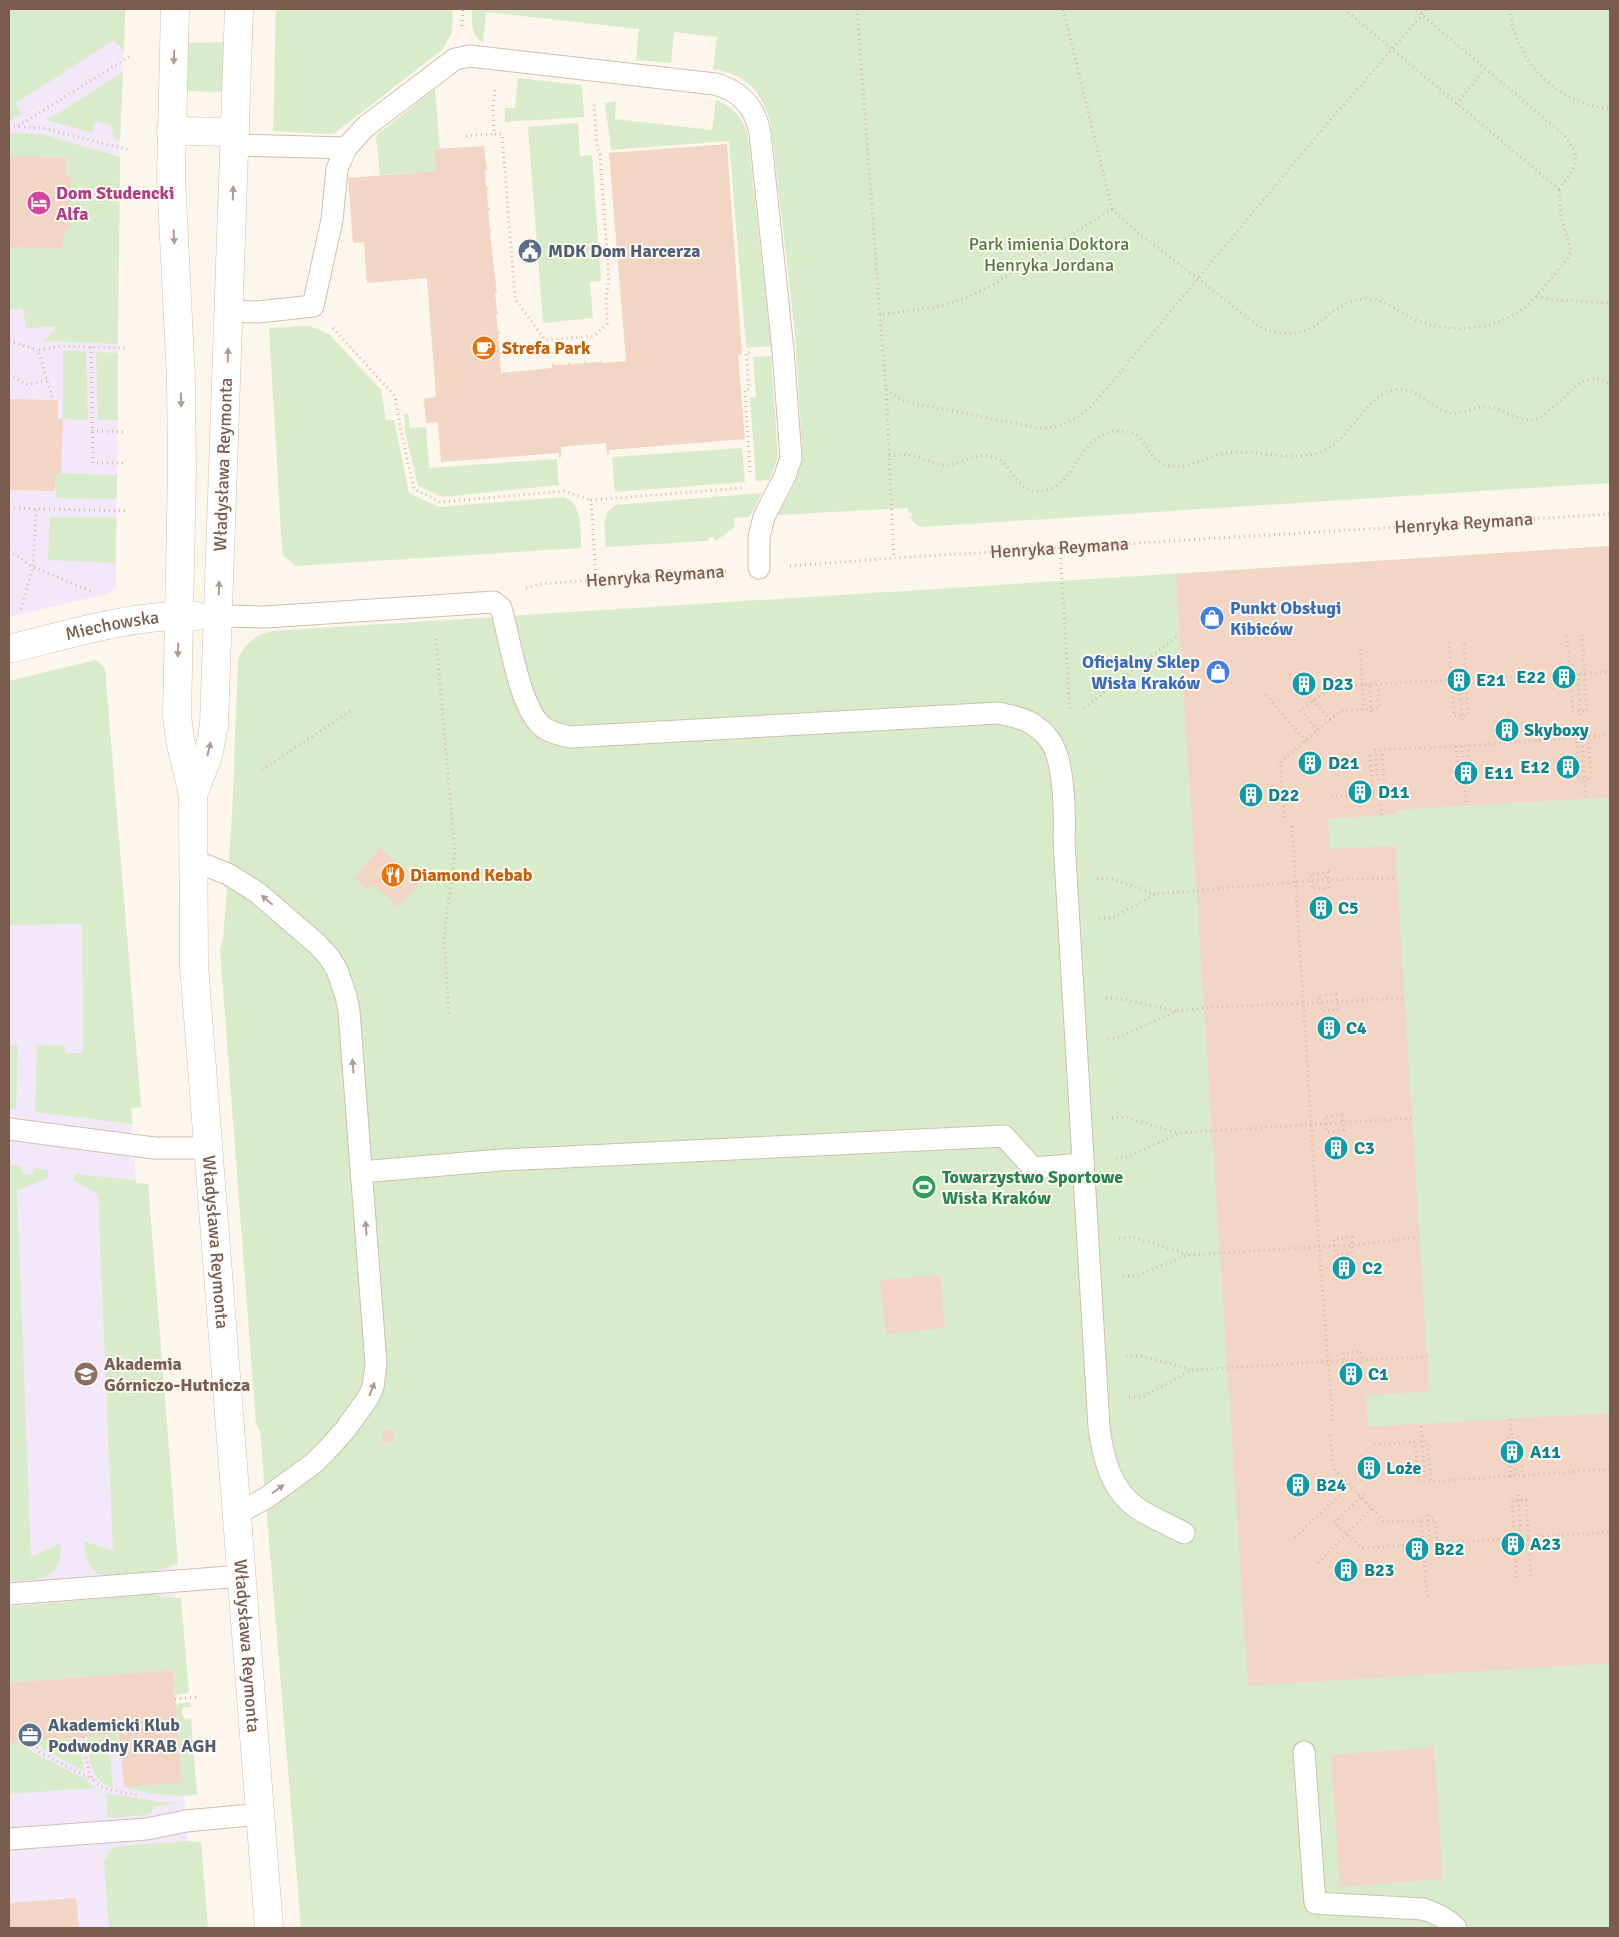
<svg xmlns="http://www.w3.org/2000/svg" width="1619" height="1937" font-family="Signika,sans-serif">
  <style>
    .education { fill: #f3e8fa }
    .green { fill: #d8ecc9 }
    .building { fill: #f3d5c3 }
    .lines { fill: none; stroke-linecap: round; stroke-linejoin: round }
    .lane-casing { stroke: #d1beb0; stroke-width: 23 }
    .street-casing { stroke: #d1beb0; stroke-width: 29 }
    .path { stroke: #d9b8a5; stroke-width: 3; stroke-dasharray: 1 4; stroke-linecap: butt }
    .lane { stroke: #fff; stroke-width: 21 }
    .street { stroke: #fff; stroke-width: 28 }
    .oneway { fill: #af9d94 }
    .labels { text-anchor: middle; stroke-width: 4; stroke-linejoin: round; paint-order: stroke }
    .hotel-label { font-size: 18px; font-weight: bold; fill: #b23c85; stroke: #fffaf3; text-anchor: start }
    .park-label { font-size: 18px; fill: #537a41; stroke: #fffaf3 }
    .service-label { font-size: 18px; font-weight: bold; fill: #4e5e75; stroke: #fffaf3; text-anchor: start }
    .food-label { font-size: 18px; font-weight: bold; fill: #c56008; stroke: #fffaf3; text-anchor: start }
    .street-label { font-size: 18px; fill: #7a5c4d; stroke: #fffaf3 }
    .shop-label { font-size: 18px; font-weight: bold; fill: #366cbe; stroke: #fffaf3; text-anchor: start }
    .culture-label { font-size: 18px; font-weight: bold; fill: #0d838f; stroke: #fffaf3; text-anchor: start }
    .leisure-label { font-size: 18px; font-weight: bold; fill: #27864d; stroke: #fffaf3; text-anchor: start }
    .education-label { font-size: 18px; font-weight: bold; fill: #785e54; stroke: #fffaf3; text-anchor: start }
  </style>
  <rect width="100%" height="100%" fill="#fdf6ec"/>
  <g class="education">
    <path d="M9 9H125L120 140 116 587 110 593 9 617Z"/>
    <path d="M99 662 105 669 141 1107 131 1109 136 1183 148 1184 178 1564 173 1565 182 1668 173 1670 181 1782 183 1783 195 1928H9V684Z"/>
  </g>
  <g class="green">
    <path d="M9 9H125L124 52 114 40 16 103 22 114 12 120H9Z"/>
    <path d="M276 9H453L452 33 442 50 335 133 328 134 273 131Z"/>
    <path d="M472 9H1610V483L921 527 915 524 910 517 912 516V513H909L907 508 777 515C791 492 803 475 802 447L795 334 771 125C763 93 747 74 713 69L717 37 674 32 671 63 636 60 639 29 486 12 483 43C470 33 472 23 472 9Z"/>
    <path d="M227 42 224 92 184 91 187 43Z"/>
    <path d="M123 72 120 140 114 139 115 136 112 135 113 126 95 121 92 133 47 120Z"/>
    <path d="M518 78 582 85 584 117 505 122V108H515Z"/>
    <path d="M435 89 440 148 434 149 436 171 380 175 376 137 378 134Z"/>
    <path d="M716 99C734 108 743 117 748 137L771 346 746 348 729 141 611 150 605 103 616 101 615 119 712 130Z"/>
    <path d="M578 123 580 156 592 155 601 281 590 282 593 318 543 323 528 127Z"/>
    <path d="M9 133 42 134 120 157 118 344 43 341 55 330 54 327 26 328 24 313 21 308 18 310 9 308V247L63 249 64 230H69L71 177 66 176V158L9 156Z"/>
    <path d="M308 326 318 329 330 335 381 390 386 420H394L409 493 439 507 564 497C584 505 580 530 581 548L295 566 283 555 282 549 269 328Z"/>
    <path d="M63 350 86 351 88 420 63 419Z"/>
    <path d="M96 352 118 353V420H98Z"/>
    <path d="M771 356 778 457 769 480 756 481 750 397H756L753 357Z"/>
    <path d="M404 414H408L410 428 426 427 429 468 557 459 559 485 442 497 418 486 405 432Z"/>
    <path d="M742 448 745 482 615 492 612 457Z"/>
    <path d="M56 473 117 475V499L56 498Z"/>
    <path d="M762 493 749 517 734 518 735 527 717 540H714V537H709L708 541 606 547C605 530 600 516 615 505Z"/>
    <path d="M50 517 116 518V563L48 560Z"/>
    <path d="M1610 546V1928H301L260 1431 256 1424 220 950 223 940 232 816 238 660C244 644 256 634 273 631Z"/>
    <path d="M96 660 105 669 141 1107 131 1108 133 1124 35 1112 37 1045 65 1046 66 1053H83L82 924 9 925V681Z"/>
    <path d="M9 1045H18L16 1110 9 1109Z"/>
    <path d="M9 1165 21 1167V1173L32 1175 34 1168 48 1170V1178L17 1191 31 1557 61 1543C63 1582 39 1579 9 1581Z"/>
    <path d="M75 1174 136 1180V1183L148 1184 178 1564 148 1574 104 1577 94 1571 87 1560 85 1554 84 1541 113 1551 98 1194 72 1180Z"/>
    <path d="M154 1594 160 1597 181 1598 189 1693 175 1695 173 1670 9 1683V1607Z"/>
    <path d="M190 1702 191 1707 182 1708V1715L185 1719 191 1718 197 1795C172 1797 148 1794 124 1787L181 1783 175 1704Z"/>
    <path d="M119 1734 120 1744 109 1746 113 1788C89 1782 90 1757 87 1736Z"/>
    <path d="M79 1737 84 1771 43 1750 36 1741Z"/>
    <path d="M27 1741V1749L87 1780 95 1788 9 1794V1743Z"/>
    <path d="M106 1793 160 1802 181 1803 155 1806 152 1811 148 1815 108 1818Z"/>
    <path d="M187 1841 201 1842 208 1928H109L104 1861 110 1850 119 1846Z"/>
  </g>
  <g class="building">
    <path d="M727 144 742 354 738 355 745 439 609 450 610 454H607L606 443 561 447V457L559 458V453L441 462 438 422 426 423 424 399 436 397 427 278 367 283 364 242 353 243 348 178 436 171 434 149 485 146 484 148 487 169 485 170 486 187H488L489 190H487L488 208H490V211H488L490 229 492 231 490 232 492 249H494L492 252 497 293H495L497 311 498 314H496L498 332H500V334H498L500 352H502V355H500L501 373 552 368V363L555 365H568V362L571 364 584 363V361L587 363 600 362 602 359V363L626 361 609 153Z"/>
    <path d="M9 156 67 158 66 176H71L69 230H64L63 249 9 247Z"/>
    <path d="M9 399 58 400V419H63L61 473H56L55 491 9 490Z"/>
    <path d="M1610 546V797L1410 809 1398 810 1395 814 1328 819 1330 849 1395 846 1429 1391 1366 1396 1368 1427 1610 1413V1663L1248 1686 1176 574Z"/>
    <path d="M380 848 420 883 399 907 373 885 368 891 355 878Z"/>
    <path d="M940 1275 945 1328 886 1334 880 1280Z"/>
    <path d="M393 1429 394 1442 382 1443 381 1430Z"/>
    <path d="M173 1670 181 1783 124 1787 119 1734 9 1743V1683Z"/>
    <path d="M1434 1747 1443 1879 1340 1887 1331 1755Z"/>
    <path d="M76 1898 79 1928H9V1903Z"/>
  </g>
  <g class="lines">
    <defs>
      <g id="lane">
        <path d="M235 145 346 148"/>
        <path d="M229 311 258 312 313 306 332 220 337 169 346 148 365 127 455 59 470 56 715 84C741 91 755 107 760 133L783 350 791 458 785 476 764 517 759 537V568"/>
        <path d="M218 616 265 617 494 602 501 608C510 638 519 709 544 728 552 733 561 735 570 737L999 713C1009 716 1020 717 1029 722 1036 726 1044 732 1049 739 1065 759 1065 816 1064 841L1099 1427C1103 1458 1111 1492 1140 1510 1154 1519 1170 1525 1184 1533"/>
        <path d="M192 860 228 874 258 893 317 944 329 957 337 970 346 996 349 1011 376 1364 373 1387 368 1398 345 1430 327 1450 314 1463 266 1498 237 1514"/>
        <path d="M9 1129 154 1148H208"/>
        <path d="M361 1172 501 1160 1004 1136 1033 1168 1083 1164"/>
        <path d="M9 1594 242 1576"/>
        <path d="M1304 1752 1315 1903 1423 1909C1436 1913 1447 1918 1456 1928"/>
        <path d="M9 1839 147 1829 186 1821 261 1814"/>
      </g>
      <g id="street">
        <path id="s3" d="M175 9 171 176 181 380 182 470 177 716 180 740 193 795 194 965 269 1928"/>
        <path d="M171 131 235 132"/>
        <path id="s4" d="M9 649C70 634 133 614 196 616"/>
        <path id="s5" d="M193 795 208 756 214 725 239 9"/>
      </g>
    </defs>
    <use href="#lane" class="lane-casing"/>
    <use href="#street" class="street-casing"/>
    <g class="path">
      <path d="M857 9 880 315 940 306 966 298 991 286 1112 209 1063 9"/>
      <path d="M1344 9 1559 189C1575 167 1584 161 1565 136L1415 9"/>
      <path d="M1510 9C1514 61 1558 104 1610 109"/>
      <path d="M462 26 463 9"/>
      <path d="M495 90 493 106 494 134H502L515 299 545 340 594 336 607 324 606 296 609 280 600 154 597 147 594 103"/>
      <path d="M1456 104 1484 70"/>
      <path d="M9 126 43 128 129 150"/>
      <path d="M18 126 132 55"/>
      <path d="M466 136 494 134"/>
      <path d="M1112 209 1135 230 1263 329C1323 348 1320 302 1366 299 1385 298 1398 312 1414 319 1450 335 1499 331 1529 304 1543 290 1555 273 1568 258L1571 251 1561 216 1559 189"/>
      <path d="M1537 296 1555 300 1610 303"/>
      <path d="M880 315 886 389 903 401 1038 428C1065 428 1078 419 1097 400L1320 132 1427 9"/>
      <path d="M333 328 395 396 400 426 414 489 440 502 564 491 591 500"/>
      <path d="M9 341 38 350"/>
      <path d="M91 347 93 463H126"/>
      <path d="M9 375 28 385 47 380"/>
      <path d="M886 389 894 558"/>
      <path d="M52 397 38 350 61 346 126 348"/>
      <path d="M92 431 126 432"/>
      <path d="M889 455C899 455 909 454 918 457 928 460 936 465 946 465 963 465 978 450 994 457 1015 465 1016 499 1047 490 1077 482 1079 433 1118 431 1149 429 1144 459 1166 465 1189 471 1205 456 1227 453 1257 449 1287 462 1318 453 1351 443 1362 397 1393 390 1414 385 1429 406 1446 412 1459 418 1473 406 1486 407 1501 407 1514 420 1530 420 1537 421 1543 416 1548 411 1554 406 1561 401 1567 395 1583 380 1588 374 1610 384"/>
      <path d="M750 472 745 390 749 389 746 353 752 352"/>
      <path d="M9 508 126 511"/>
      <path d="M1060 548 1070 712"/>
      <path d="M9 551 33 567 91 591"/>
      <path id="s1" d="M790 566 894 558 1610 514"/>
      <path d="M596 580 591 500 742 488"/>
      <path id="s2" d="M526 588 539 584 726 571"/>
      <path d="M21 609 33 567 36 509"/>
      <path d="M1567 636 1573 711H1587L1582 635"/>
      <path d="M436 639 455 854 444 936 449 1014"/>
      <path d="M1449 642 1454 716H1468L1464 641"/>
      <path d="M1360 649 1364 709"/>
      <path d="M1290 674 1330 720"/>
      <path d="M1578 674 1580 716"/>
      <path d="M1459 679 1463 722"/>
      <path d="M1370 686 1371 715"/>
      <path d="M1266 695 1306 741"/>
      <path d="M1084 708 1179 635"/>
      <path d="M1318 730 1300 710 1332 687 1459 679 1610 672"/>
      <path d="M1582 736 1586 798"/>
      <path d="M1576 737 1579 779H1591L1588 736"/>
      <path d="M1456 746 1458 783 1470 782 1468 745"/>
      <path d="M1462 746 1466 805"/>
      <path d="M262 770 352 710"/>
      <path d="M1373 794 1385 793 1382 753"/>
      <path d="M1331 797 1373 794 1370 754"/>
      <path d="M1382 815 1375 750 1462 746 1610 735"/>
      <path d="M1284 817 1280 763 1340 711 1379 708 1378 685"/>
      <path d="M1292 826 1319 1247 1333 1423"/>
      <path d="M1328 872 1329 888 1312 889 1311 874Z"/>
      <path d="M1097 879 1109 878 1155 894"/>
      <path d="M1099 918H1112L1156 894 1320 880 1397 878"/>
      <path d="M1336 994 1338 1010 1321 1011 1319 996Z"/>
      <path d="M1106 998H1117L1176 1011"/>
      <path d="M1108 1039 1120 1037 1176 1011 1204 1008 1405 998"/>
      <path d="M1342 1115 1344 1130 1327 1132 1325 1116Z"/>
      <path d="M1112 1118 1125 1117 1178 1133"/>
      <path d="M1116 1158 1127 1157 1179 1133 1412 1118"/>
      <path d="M1352 1237V1253L1336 1254 1334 1239Z"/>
      <path d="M1119 1238 1133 1237 1187 1254"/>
      <path d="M1123 1276H1136L1188 1255 1352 1245 1420 1237"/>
      <path d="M1361 1352V1367L1345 1368 1343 1353Z"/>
      <path d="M1126 1356H1140L1190 1369"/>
      <path d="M1129 1397H1143L1191 1370 1353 1360 1428 1357"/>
      <path d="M1510 1419 1516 1476"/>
      <path d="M1421 1426 1425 1482 1610 1469"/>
      <path d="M1330 1435 1334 1469 1385 1522 1435 1520 1437 1544"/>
      <path d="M1420 1441H1427L1431 1480"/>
      <path d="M1374 1445 1415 1442 1419 1481"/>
      <path d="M1511 1477 1507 1438 1519 1437 1523 1478"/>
      <path d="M1364 1494 1334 1523 1363 1548 1610 1532"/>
      <path d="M1518 1495 1521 1538"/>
      <path d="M1428 1515 1430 1542"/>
      <path d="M1421 1521 1427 1597"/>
      <path d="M1295 1537 1350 1486"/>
      <path d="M1318 1563 1372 1508"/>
      <path d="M1517 1577 1512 1501 1526 1500 1531 1576"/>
      <path d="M175 1699 198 1697"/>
      <path d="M83 1737C90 1785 89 1788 139 1795"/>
      <path d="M34 1743 40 1752 93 1780"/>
    </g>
    <use href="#lane" class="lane"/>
    <use href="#street" class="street"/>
  </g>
  <defs><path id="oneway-solid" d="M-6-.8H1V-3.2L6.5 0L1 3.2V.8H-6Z" transform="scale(1.25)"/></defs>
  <g class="oneway">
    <use href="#oneway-solid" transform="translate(174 57) rotate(92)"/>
    <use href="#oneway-solid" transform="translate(233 193) rotate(-88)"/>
    <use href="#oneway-solid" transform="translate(174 237) rotate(87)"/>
    <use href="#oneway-solid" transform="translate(228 355) rotate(-88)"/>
    <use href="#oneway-solid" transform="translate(181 400) rotate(89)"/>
    <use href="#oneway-solid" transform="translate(219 588) rotate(-88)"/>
    <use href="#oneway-solid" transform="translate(178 650) rotate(92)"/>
    <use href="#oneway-solid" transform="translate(209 749) rotate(-77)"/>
    <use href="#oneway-solid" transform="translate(267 900) rotate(-140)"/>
    <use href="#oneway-solid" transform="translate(353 1066) rotate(-94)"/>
    <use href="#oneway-solid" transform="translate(366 1228) rotate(-94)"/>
    <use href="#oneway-solid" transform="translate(372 1389) rotate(-69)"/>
    <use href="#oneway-solid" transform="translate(278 1489) rotate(-36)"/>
  </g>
  <defs>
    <symbol id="hotel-disc" viewBox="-11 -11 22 22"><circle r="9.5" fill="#d1479c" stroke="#fffaf3"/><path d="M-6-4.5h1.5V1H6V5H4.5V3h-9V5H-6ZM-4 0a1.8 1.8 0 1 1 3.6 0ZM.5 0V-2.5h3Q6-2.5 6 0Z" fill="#fff"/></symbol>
    <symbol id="civic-disc" viewBox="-11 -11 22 22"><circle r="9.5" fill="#5c6f8a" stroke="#fffaf3"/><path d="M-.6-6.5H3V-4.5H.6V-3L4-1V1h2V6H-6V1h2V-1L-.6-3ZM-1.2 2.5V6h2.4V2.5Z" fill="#fff"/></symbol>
    <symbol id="cafe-disc" viewBox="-11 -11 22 22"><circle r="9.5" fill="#e8710a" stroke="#fffaf3"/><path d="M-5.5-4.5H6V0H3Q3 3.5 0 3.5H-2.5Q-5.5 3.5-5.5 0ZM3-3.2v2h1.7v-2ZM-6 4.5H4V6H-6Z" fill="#fff"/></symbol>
    <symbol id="shop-disc" viewBox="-11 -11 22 22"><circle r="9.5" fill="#3f7fe0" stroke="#fffaf3"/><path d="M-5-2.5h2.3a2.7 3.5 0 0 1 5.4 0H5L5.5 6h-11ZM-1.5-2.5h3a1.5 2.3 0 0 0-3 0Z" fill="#fff"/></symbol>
    <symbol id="building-disc" viewBox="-11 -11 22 22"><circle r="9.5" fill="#0f9aa8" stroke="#fffaf3"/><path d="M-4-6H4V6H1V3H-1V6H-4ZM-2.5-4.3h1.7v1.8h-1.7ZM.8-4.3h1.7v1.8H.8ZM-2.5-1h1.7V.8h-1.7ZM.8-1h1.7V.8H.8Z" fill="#fff"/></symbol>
    <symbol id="restaurant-disc" viewBox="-11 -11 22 22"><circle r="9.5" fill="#e8710a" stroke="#fffaf3"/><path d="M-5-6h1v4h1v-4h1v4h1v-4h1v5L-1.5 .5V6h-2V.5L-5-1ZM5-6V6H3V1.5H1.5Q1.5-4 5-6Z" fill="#fff"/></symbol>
    <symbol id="stadium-disc" viewBox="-11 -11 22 22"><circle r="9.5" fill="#2e9e5b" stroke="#fffaf3"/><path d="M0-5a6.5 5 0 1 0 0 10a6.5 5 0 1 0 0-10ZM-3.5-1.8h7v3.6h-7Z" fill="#fff"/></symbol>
    <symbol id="university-disc" viewBox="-11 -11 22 22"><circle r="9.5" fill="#8d6e63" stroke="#fffaf3"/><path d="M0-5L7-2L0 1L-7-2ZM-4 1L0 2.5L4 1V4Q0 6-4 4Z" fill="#fff"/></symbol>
    <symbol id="office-disc" viewBox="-11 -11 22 22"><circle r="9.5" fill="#5c6f8a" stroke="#fffaf3"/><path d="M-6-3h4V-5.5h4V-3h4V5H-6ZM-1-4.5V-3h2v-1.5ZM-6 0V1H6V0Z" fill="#fff"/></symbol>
  </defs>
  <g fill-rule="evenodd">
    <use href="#hotel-disc" x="25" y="189" width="28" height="28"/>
    <use href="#civic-disc" x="516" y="237" width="28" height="28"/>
    <use href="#cafe-disc" x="470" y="334" width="28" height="28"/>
    <use href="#shop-disc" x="1198" y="604" width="28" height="28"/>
    <use href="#shop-disc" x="1204" y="658" width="28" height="28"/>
    <use href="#building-disc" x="1550" y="663" width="28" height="28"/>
    <use href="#building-disc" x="1445" y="666" width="28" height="28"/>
    <use href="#building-disc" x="1290" y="670" width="28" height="28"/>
    <use href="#building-disc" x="1493" y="716" width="28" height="28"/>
    <use href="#building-disc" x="1296" y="749" width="28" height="28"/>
    <use href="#building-disc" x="1554" y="753" width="28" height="28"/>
    <use href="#building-disc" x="1452" y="759" width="28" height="28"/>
    <use href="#building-disc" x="1346" y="778" width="28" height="28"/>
    <use href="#building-disc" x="1237" y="781" width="28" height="28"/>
    <use href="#restaurant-disc" x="379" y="861" width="28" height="28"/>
    <use href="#building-disc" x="1307" y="894" width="28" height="28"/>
    <use href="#building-disc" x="1315" y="1014" width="28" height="28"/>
    <use href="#building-disc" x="1322" y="1134" width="28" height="28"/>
    <use href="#stadium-disc" x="910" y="1173" width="28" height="28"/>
    <use href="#building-disc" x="1330" y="1254" width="28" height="28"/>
    <use href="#university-disc" x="72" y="1360" width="28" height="28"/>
    <use href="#building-disc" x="1337" y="1360" width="28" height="28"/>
    <use href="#building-disc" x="1498" y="1438" width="28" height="28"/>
    <use href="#building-disc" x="1355" y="1454" width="28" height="28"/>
    <use href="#building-disc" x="1284" y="1471" width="28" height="28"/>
    <use href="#building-disc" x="1499" y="1530" width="28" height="28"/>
    <use href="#building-disc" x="1403" y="1535" width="28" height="28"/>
    <use href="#building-disc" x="1332" y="1556" width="28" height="28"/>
    <use href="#office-disc" x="16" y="1721" width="28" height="28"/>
  </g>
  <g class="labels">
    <g class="hotel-label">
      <text x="56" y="199">Dom Studencki<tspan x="56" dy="21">Alfa</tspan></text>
    </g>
    <g class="park-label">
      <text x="1049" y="250">Park imienia Doktora<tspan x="1049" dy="21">Henryka Jordana</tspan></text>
    </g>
    <g class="service-label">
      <text x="548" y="257">MDK Dom Harcerza</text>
      <text x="48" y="1731">Akademicki Klub<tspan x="48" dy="21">Podwodny KRAB AGH</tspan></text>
    </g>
    <g class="food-label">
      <text x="502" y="354">Strefa Park</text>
      <text x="410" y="881">Diamond Kebab</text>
    </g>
    <g class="street-label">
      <text dy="6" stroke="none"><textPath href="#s5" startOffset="334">Władysława Reymonta</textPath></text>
      <text dy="6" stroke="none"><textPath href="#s1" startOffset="675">Henryka Reymana</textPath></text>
      <text dy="6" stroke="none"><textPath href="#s1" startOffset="270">Henryka Reymana</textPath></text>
      <text dy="6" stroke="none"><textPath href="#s2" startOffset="130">Henryka Reymana</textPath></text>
      <text dy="6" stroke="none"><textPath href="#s4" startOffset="106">Miechowska</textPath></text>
      <text dy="6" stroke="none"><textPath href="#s3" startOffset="1236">Władysława Reymonta</textPath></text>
      <text dy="6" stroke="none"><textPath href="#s3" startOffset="1641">Władysława Reymonta</textPath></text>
    </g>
    <g class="shop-label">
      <text x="1230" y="614">Punkt Obsługi<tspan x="1230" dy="21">Kibiców</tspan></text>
      <text x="1200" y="668" text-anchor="end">Oficjalny Sklep<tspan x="1200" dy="21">Wisła Kraków</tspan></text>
    </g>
    <g class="culture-label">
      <text x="1546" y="683" text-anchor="end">E22</text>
      <text x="1476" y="686">E21</text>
      <text x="1322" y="690">D23</text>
      <text x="1524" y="736">Skyboxy</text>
      <text x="1328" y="769">D21</text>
      <text x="1550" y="773" text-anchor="end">E12</text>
      <text x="1484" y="779">E11</text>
      <text x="1378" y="798">D11</text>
      <text x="1268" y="801">D22</text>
      <text x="1338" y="914">C5</text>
      <text x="1346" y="1034">C4</text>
      <text x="1354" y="1154">C3</text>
      <text x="1362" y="1274">C2</text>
      <text x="1368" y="1380">C1</text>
      <text x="1530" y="1458">A11</text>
      <text x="1386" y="1474">Loże</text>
      <text x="1316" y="1491">B24</text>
      <text x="1530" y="1550">A23</text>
      <text x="1434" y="1555">B22</text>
      <text x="1364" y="1576">B23</text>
    </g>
    <g class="leisure-label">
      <text x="942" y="1183">Towarzystwo Sportowe<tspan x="942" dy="21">Wisła Kraków</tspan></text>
    </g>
    <g class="education-label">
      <text x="104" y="1370">Akademia<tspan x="104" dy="21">Górniczo-Hutnicza</tspan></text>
    </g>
  </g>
  <rect width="1619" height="1937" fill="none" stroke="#7a5c4d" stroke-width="20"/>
</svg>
